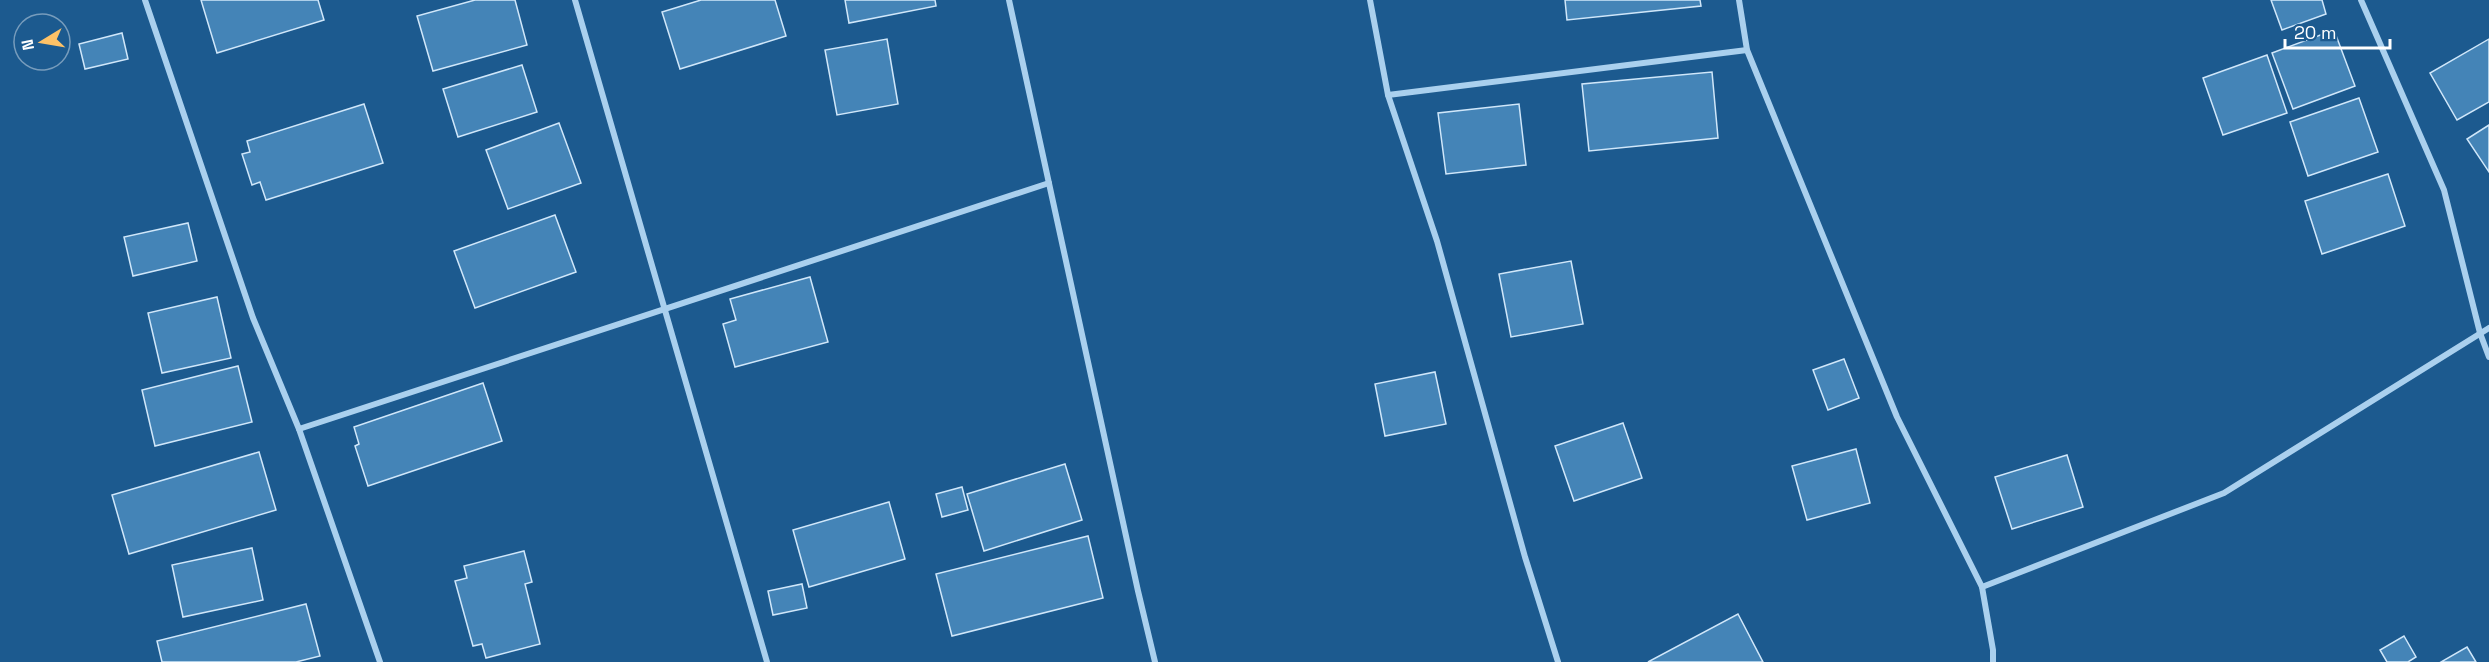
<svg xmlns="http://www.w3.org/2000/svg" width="2489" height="662" font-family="'Space Grotesk',sans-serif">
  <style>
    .building { fill: #4484b7; stroke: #d0e7fa; stroke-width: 1.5 }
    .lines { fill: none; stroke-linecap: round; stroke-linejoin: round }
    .street { stroke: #aad0ee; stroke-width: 6 }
  </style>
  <rect width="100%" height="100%" fill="#1c5a8f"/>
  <g class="building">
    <path d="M201 0H318L324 20 217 53Z"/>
    <path d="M475 0H515L527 45 433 71 417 16Z"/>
    <path d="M701 0H775L786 36 680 69 662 12Z"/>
    <path d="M845 0H935L936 6 849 23Z"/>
    <path d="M1565 0H1700L1701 6 1567 20Z"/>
    <path d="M2271 0H2322L2326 14 2282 30Z"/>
    <path d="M2334 30 2355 86 2293 109 2272 53Z"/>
    <path d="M122 33 128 59 85 69 79 44Z"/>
    <path d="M887 39 898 104 837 115 825 50Z"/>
    <path d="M2489 39V102L2457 120 2430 73Z"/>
    <path d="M2267 55 2287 113 2223 135 2203 78Z"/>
    <path d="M522 65 537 112 458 137 443 89Z"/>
    <path d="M1712 72 1718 138 1589 151 1582 84Z"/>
    <path d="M2359 98 2378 152 2308 176 2290 122Z"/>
    <path d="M364 104 383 163 266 200 260 182 252 185 242 154 250 152 247 141Z"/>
    <path d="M1519 104 1526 165 1446 174 1438 113Z"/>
    <path d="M559 123 581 183 508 209 486 150Z"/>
    <path d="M2489 125V172L2467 139Z"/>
    <path d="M2388 174 2405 226 2322 254 2305 201Z"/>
    <path d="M555 215 576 272 475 308 454 251Z"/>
    <path d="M188 223 197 261 133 276 124 237Z"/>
    <path d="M1571 261 1583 324 1511 337 1499 274Z"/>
    <path d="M810 277 828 342 735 367 723 324 736 320 730 299Z"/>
    <path d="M217 297 231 358 162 373 148 313Z"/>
    <path d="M1844 359 1859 398 1828 410 1813 370Z"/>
    <path d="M238 366 252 422 155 446 142 390Z"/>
    <path d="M1435 372 1446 424 1385 436 1375 384Z"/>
    <path d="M483 383 502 441 368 486 355 446 359 444 354 427Z"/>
    <path d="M1623 423 1642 478 1574 501 1555 446Z"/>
    <path d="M1856 449 1870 503 1807 520 1792 466Z"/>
    <path d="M259 452 276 510 129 554 112 495Z"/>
    <path d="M2067 455 2083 507 2012 529 1995 477Z"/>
    <path d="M1065 464 1082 520 984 551 967 494Z"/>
    <path d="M962 487 968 510 942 517 936 494Z"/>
    <path d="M889 502 905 559 809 587 793 530Z"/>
    <path d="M1088 536 1103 598 952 636 936 574Z"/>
    <path d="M252 548 263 600 183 617 172 565Z"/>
    <path d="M524 551 532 582 525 584 540 644 486 658 482 644 473 646 455 581 467 578 464 566Z"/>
    <path d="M802 584 807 608 773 615 768 591Z"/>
    <path d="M306 604 320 656 296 662H162L157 641Z"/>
    <path d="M1738 614 1763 662H1648Z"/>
    <path d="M2404 636 2416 657 2408 662H2387L2380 650Z"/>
    <path d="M2467 647 2476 662H2441Z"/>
  </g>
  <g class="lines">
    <g class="street">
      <path d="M145 0 253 318 299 429 380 662"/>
      <path d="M575 0 767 662"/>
      <path d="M1009 0 1138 591 1155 662"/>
      <path d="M1370 0 1388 95 1437 241 1525 557 1558 662"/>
      <path d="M1739 0 1747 50 1897 417 1982 587 1993 650V662"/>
      <path d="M2361 0 2444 190 2480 333 2489 357"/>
      <path d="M1388 95 1747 50"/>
      <path d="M299 429 1049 183"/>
      <path d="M1982 587 2224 493 2489 328"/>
    </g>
  </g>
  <g transform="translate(42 42) rotate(259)"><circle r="28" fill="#1c5a8f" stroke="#779cbc" stroke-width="1.5"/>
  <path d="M0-4.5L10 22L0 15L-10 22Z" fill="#fec267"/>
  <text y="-9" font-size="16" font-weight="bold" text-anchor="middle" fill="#ffffff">N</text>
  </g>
  <path d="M2285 39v9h105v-9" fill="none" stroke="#ffffff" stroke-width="3"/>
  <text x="2294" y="39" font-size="18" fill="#ffffff" stroke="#1c5a8f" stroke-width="4.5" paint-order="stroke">20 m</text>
</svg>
